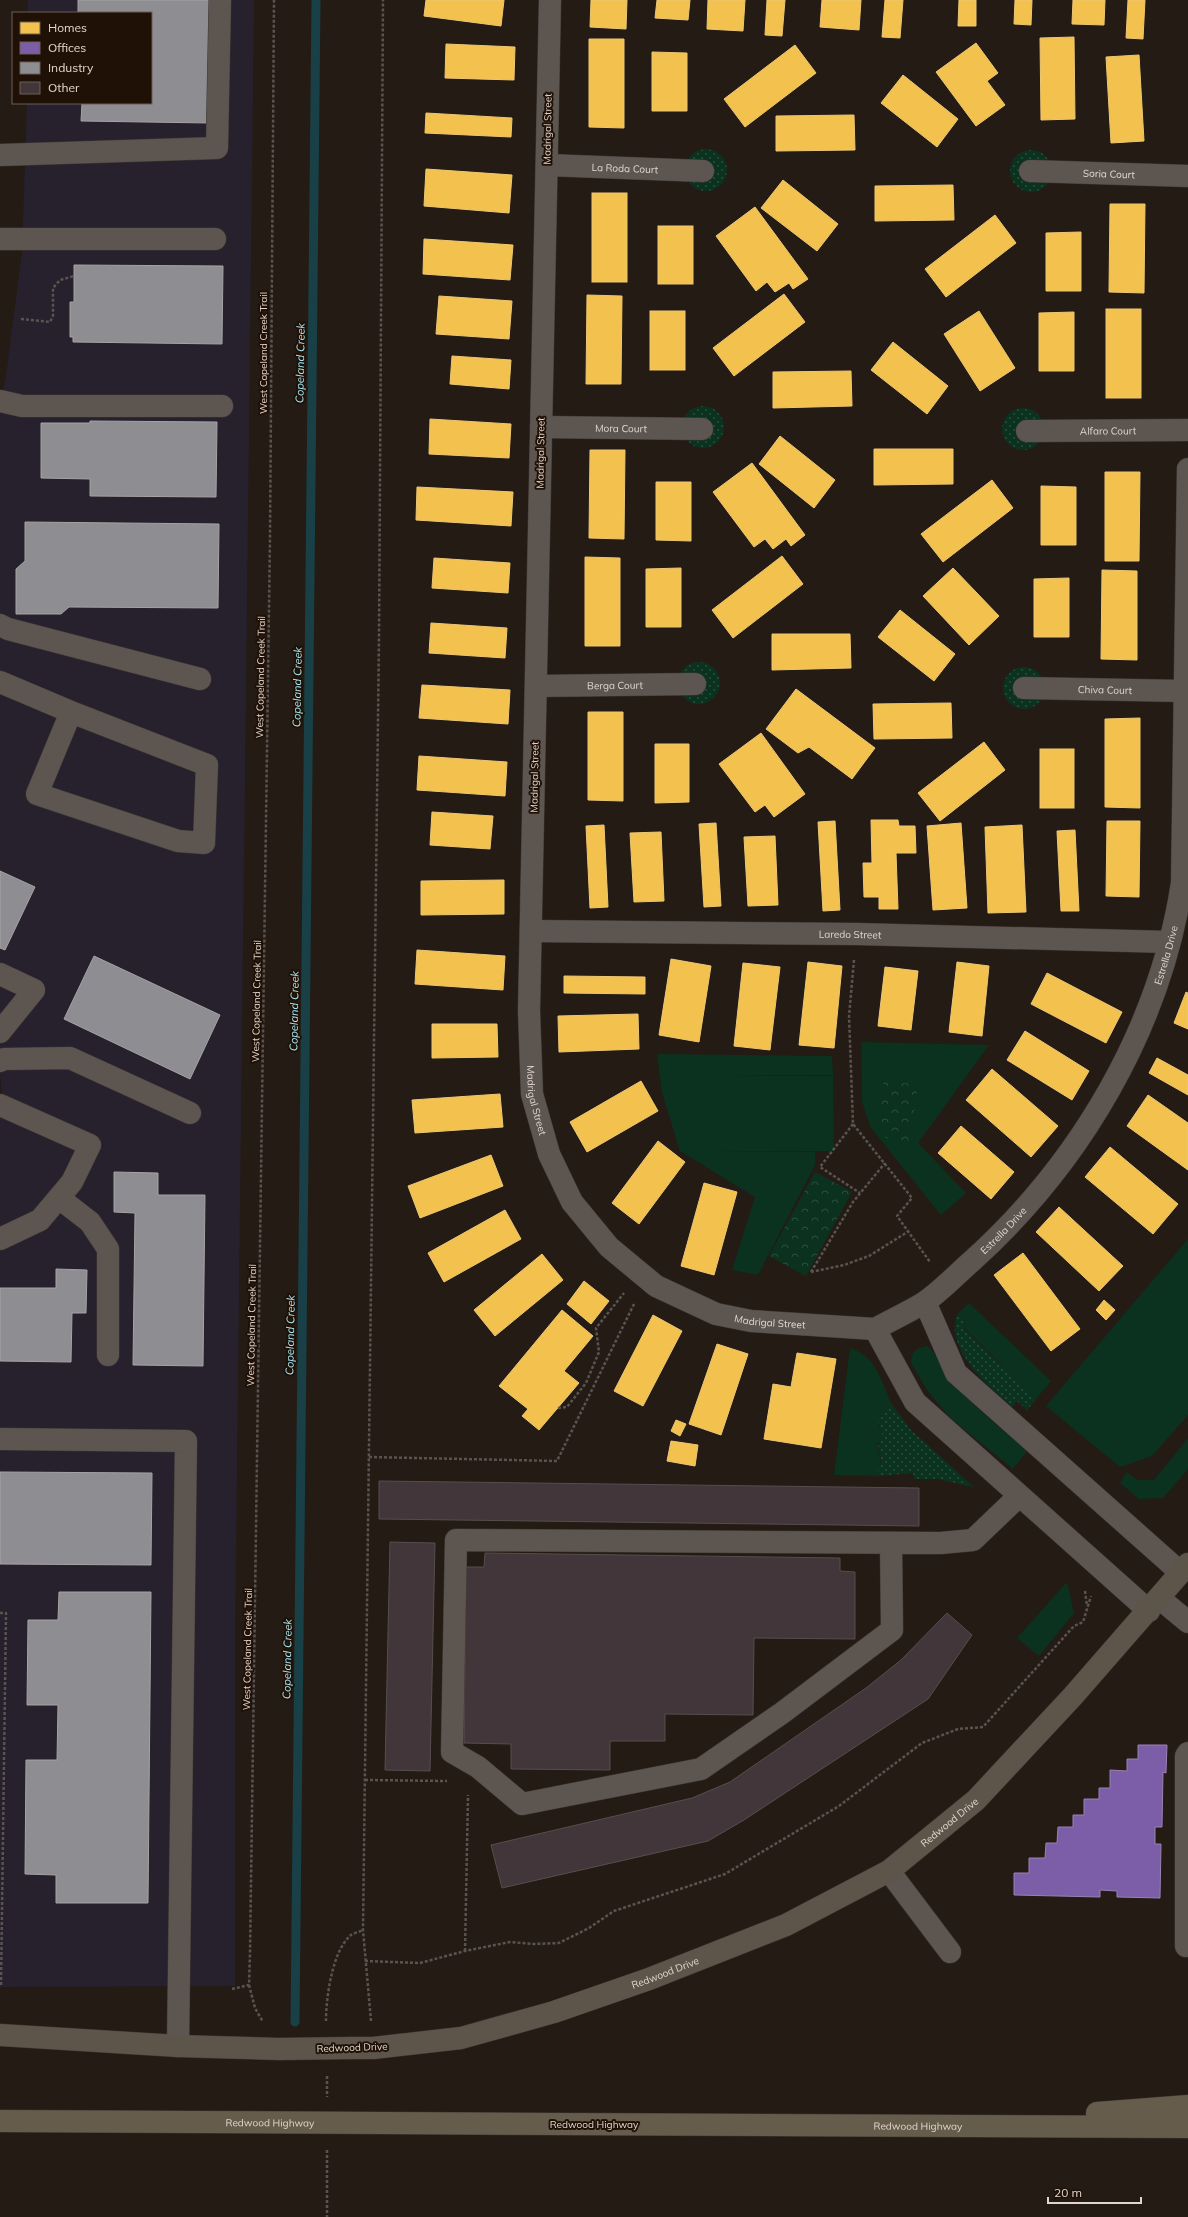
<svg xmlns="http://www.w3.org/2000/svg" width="1188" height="2217" font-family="Mulish,sans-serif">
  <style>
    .industrial { fill: #27212e }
    .grass { fill: #0a321e }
    .forest { fill: url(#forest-crowns) }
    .garden { fill: url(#garden-dots) }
    .homes { fill: #f2c14e; stroke: #edc774 }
    .offices { fill: #7b5ea7; stroke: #9a82b3 }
    .industry { fill: #8d8d92; stroke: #a6a3a4 }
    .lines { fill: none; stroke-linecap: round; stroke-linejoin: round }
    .stream { stroke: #184046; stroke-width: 9 }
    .building { fill: #43363a; stroke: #564e4e }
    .minor-casing { stroke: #3f3834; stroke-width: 23 }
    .major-casing { stroke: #3f3834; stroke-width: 23 }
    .highway-casing { stroke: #3f3834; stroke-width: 23 }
    .path { stroke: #5a534f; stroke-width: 2.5; stroke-dasharray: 3 2; stroke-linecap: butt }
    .minor { stroke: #5c5550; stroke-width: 22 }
    .major { stroke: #5e554a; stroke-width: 22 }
    .highway { stroke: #655c4b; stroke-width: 22 }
    .major-bridge-casing { stroke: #3f3834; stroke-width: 23; stroke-linecap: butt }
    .highway-bridge-casing { stroke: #3f3834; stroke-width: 23; stroke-linecap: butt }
    .major-bridge { stroke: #5e554a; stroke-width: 22 }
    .highway-bridge { stroke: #655c4b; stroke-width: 22 }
    .labels { text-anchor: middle; stroke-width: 4; stroke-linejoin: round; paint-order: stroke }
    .street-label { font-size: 10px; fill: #e1d5ce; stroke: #201106 }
    .water-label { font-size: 11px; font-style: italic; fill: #a8eaf7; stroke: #201106 }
  </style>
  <defs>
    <pattern id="forest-crowns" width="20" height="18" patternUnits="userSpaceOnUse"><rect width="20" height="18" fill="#0a321e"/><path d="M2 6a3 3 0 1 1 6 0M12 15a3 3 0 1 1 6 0" fill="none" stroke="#2d4f3e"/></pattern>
    <pattern id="garden-dots" width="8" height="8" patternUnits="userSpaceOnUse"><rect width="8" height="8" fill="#0a321e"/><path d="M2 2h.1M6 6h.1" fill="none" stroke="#2d4f3e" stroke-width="1.8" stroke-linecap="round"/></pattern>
  </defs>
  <rect width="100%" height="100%" fill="#241b15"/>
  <path class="industrial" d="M28 0H254L235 1634V1986L0 1987V1101L2 1093 0 1074V404L6 376 22 252 27 103H151V13H28Z"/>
  <g class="grass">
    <path d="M861 1042 989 1045 918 1143 966 1193 941 1215 871 1128 862 1102Z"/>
    <path d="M657 1054 832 1056 833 1075 712 1076H833L834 1151 713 1152H815V1165L758 1275 732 1270 755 1197 680 1151 662 1093Z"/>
    <path d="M1188 1239V1415L1152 1456 1120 1467 1046 1406Z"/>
    <path d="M969 1303 1051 1381 1036 1399 964 1328 965 1318 957 1314Z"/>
    <path d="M927 1346C939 1354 941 1368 950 1379 973 1406 1000 1428 1027 1451L1013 1469 950 1418 927 1390 911 1363C912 1352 915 1348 927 1346Z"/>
    <path d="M850 1348C875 1355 882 1381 891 1403L878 1425 883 1435V1441L877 1444 881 1463 877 1476 834 1475Z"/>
    <path d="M1188 1438V1469L1163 1498 1139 1499 1120 1483 1127 1472 1137 1480H1154Z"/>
    <path d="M1067 1582 1074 1613 1039 1656 1017 1638Z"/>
  </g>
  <g class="forest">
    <path d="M884 1080 918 1085 910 1142 886 1138 877 1126Z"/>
    <path d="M815 1172 852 1192 806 1276 769 1256Z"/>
  </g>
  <g class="garden">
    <circle cx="706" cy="170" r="21"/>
    <circle cx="1031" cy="171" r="21"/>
    <circle cx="703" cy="427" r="21"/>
    <circle cx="1023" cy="429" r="21"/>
    <circle cx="699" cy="683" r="21"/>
    <circle cx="1024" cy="688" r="21"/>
    <path d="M957 1314 965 1318 964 1329 1036 1399 1027 1410 1017 1401 1012 1407C990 1386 960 1364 955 1332 954 1327 956 1319 957 1314Z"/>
    <path d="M891 1403 911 1430 974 1487 937 1479H914L913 1473 877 1476 881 1460 878 1446 883 1436 878 1423Z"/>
  </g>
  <g class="homes">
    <path d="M426 0H504L501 26 424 16Z"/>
    <path d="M591 0H627L626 29 590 27Z"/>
    <path d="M657 0H690L688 20 655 18Z"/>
    <path d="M708 0H745L743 31 707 29Z"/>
    <path d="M767 0H785L782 36 765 35Z"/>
    <path d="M822 0H861L859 30 820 27Z"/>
    <path d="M885 0H903L900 38 882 37Z"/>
    <path d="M959 0H976V26H958Z"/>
    <path d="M1015 0H1032L1031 25 1014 24Z"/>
    <path d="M1073 0H1105L1104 25 1072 24Z"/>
    <path d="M1128 0H1145L1143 39 1126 38Z"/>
    <path d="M1074 37 1075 119 1041 120 1040 38Z"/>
    <path d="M589 39H624V128L589 127Z"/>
    <path d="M976 43 998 73 987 81 1005 105 976 126 936 72Z"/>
    <path d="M446 44 515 47 514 80 445 78Z"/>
    <path d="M795 45 816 73 745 127 724 99Z"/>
    <path d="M652 52 687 53V111H652Z"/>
    <path d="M1139 55 1144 141 1111 143 1106 57Z"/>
    <path d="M903 75 958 119 937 147 881 103Z"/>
    <path d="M426 113 512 118 511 137 425 133Z"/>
    <path d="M854 115 855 150 776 151V116Z"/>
    <path d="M426 169 512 175 509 213 424 206Z"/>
    <path d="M783 180 838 224 817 251 761 208Z"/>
    <path d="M953 185 954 220 875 221V186Z"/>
    <rect x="592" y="193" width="35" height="89"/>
    <path d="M1110 204H1145L1144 293 1109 292Z"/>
    <path d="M755 207 808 279 793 289 789 283 775 292 767 282 756 291 716 236Z"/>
    <path d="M995 215 1016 243 946 297 925 269Z"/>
    <rect x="658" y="226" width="35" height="58"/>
    <path d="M1081 232V291H1046V233Z"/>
    <path d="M424 239 513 245 510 280 423 274Z"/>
    <path d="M784 294 805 322 734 376 713 348Z"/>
    <path d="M587 295 622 296 621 384H586Z"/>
    <path d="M439 296 512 301 509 339 436 334Z"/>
    <rect x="1106" y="309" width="35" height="89"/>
    <rect x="650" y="311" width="35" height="59"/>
    <path d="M979 311 1015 368 980 391 944 334Z"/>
    <path d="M1074 312V371H1039V313Z"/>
    <path d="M893 342 948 386 927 414 871 370Z"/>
    <path d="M452 356 511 360 509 389 450 384Z"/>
    <path d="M851 371 852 406 773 408V372Z"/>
    <path d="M430 419 511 424 509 458 429 454Z"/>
    <path d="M780 436 835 480 814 508 759 464Z"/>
    <path d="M874 449H953V484L874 485Z"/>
    <path d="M590 450H625L624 539 589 538Z"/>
    <path d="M752 463 805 535 791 546 786 539 773 549 765 539 754 547 713 492Z"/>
    <path d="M1105 472H1140L1139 561H1105Z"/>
    <path d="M992 480 1013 508 943 562 921 534Z"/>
    <path d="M656 482H691V541L656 540Z"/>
    <path d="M1041 486 1076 487V545H1041Z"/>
    <path d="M417 487 513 492 511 526 416 520Z"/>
    <path d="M782 556 803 584 733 638 712 610Z"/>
    <path d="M585 557 620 558V646H585Z"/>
    <path d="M434 558 510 563 508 593 432 588Z"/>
    <path d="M681 568V627H646V569Z"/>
    <path d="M953 568 999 616 969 645 923 596Z"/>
    <path d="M1102 570 1137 571V660L1101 659Z"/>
    <path d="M1069 578V637H1034V579Z"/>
    <path d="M900 610 955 654 934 681 878 637Z"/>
    <path d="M431 623 507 628 505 658 429 653Z"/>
    <path d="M772 634H850L851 668 772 670Z"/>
    <path d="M422 685 510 690 508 724 419 718Z"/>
    <path d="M796 689 875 748 852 779 809 747 798 753 766 729Z"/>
    <path d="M951 703 952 738 874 739 873 704Z"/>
    <path d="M588 712H623V801L588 800Z"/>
    <path d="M1140 718V808L1105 807V719Z"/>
    <path d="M761 733 805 794 774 817 765 805 755 812 719 764Z"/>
    <path d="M984 742 1005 770 940 821 918 793Z"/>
    <path d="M655 744H689V802L655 803Z"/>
    <rect x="1040" y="749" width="34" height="59"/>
    <path d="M419 756 507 762 505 796 417 790Z"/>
    <path d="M432 812 493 816 490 849 430 845Z"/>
    <path d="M871 820H898L899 826H915L916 853H896L898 909H879V897H864L863 863H872Z"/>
    <path d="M835 821 840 910 823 911 818 822Z"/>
    <path d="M1107 821H1140L1139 897 1106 896Z"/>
    <path d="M716 823 721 906 704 907 699 824Z"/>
    <path d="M961 823 967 908 933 910 927 826Z"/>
    <path d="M604 825 608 907 590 908 586 826Z"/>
    <path d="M1022 825 1026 912 988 913 985 827Z"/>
    <path d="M1075 830 1079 911H1061L1057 831Z"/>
    <path d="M661 832 664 901 634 902 630 833Z"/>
    <path d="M775 836 778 905 748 906 744 837Z"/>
    <path d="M504 880V914L421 915V881Z"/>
    <path d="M417 950 505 956 503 990 415 984Z"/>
    <path d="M671 959 711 966 699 1042 659 1035Z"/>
    <path d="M808 962 842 966 834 1048 799 1045Z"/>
    <path d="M957 962 989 966 982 1036 949 1032Z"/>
    <path d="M743 963 780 967 770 1050 734 1046Z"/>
    <path d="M885 967 918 971 911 1030 878 1026Z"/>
    <path d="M1047 973 1122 1012 1106 1043 1031 1004Z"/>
    <path d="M564 976 645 977V994L564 993Z"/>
    <path d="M1186 992 1188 993V1029L1174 1023Z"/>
    <path d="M638 1014 639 1049 559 1052 558 1016Z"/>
    <path d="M432 1024H497L498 1057 432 1058Z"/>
    <path d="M1025 1031 1089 1071 1072 1100 1007 1060Z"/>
    <path d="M1157 1058 1188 1075V1095L1149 1073Z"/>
    <path d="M992 1069 1058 1126 1031 1157 966 1100Z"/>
    <path d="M641 1081 658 1111 587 1152 570 1122Z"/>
    <path d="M500 1094 503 1127 415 1133 412 1100Z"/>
    <path d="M1148 1095 1188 1123V1170L1127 1126Z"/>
    <path d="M961 1126 1014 1172 991 1199 938 1153Z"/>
    <path d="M658 1141 685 1162 639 1224 612 1203Z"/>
    <path d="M1110 1147 1178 1204 1153 1234 1085 1177Z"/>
    <path d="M491 1155 503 1186 420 1218 408 1186Z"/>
    <path d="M704 1183 737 1192 714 1275 681 1266Z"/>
    <path d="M1059 1207 1123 1266 1099 1291 1036 1232Z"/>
    <path d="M505 1210 521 1239 444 1282 428 1253Z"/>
    <path d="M1023 1253 1080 1329 1051 1351 994 1275Z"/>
    <path d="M542 1254 563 1280 495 1336 474 1310Z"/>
    <path d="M584 1281 609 1301 591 1324 567 1304Z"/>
    <path d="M1104 1300 1115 1310 1106 1320 1096 1310Z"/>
    <path d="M562 1310 593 1336 564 1371 579 1383 539 1430 522 1416 528 1409 499 1386Z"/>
    <path d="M653 1315 682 1331 643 1406 614 1391Z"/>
    <path d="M717 1344 748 1354 721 1435 689 1424Z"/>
    <path d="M797 1353 836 1359 821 1448 764 1439 773 1384 791 1387Z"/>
    <path d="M676 1420 686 1424 680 1436 671 1431Z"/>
    <path d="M671 1441 698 1445 695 1466 667 1461Z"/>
  </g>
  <path class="offices" d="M1138 1745H1167L1166 1773 1163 1772 1162 1827H1155V1844H1161L1160 1898 1117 1897V1891L1100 1890V1897L1014 1895V1873H1029V1858H1045L1046 1843H1057L1058 1827H1073V1815H1084V1799H1099V1788H1110V1770L1127 1771V1759H1138Z"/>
  <g class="industry">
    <path d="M78 0H211L210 123 81 121 82 103H151V13H78Z"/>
    <path d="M74 265 223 266 222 344 73 342V337H70V302H74Z"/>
    <path d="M90 421 217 422 216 497 90 496V479L41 478V423H90Z"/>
    <path d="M25 522 219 524 218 608 69 607 61 614H16V569L25 561Z"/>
    <path d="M0 871 35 887 5 950 0 948Z"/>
    <path d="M94 956 220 1015 190 1079 64 1019Z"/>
    <path d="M114 1172 158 1173V1195H205L203 1366 133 1365 135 1213 114 1212Z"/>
    <path d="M56 1269 87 1270 86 1313H72L71 1362 0 1361V1288H56Z"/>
    <path d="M0 1472 152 1473 151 1565 0 1564Z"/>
    <path d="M59 1592H151L148 1903H56V1875L25 1874 26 1760H57L58 1705H27L28 1620H58Z"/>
  </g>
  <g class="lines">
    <path class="stream" d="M295 2022 316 0"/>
  </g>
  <g class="building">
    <path d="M379 1481 919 1488V1526L379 1519Z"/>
    <path d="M390 1542 435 1543 430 1771 385 1770Z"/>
    <path d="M485 1553 840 1558V1571L855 1572V1639L754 1638 753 1715 665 1714V1741H610V1770L511 1769V1744L464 1743 466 1567H484Z"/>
    <path d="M947 1613 972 1635 928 1699 744 1820 708 1841 502 1888 491 1845 692 1798 730 1782 866 1688 901 1660Z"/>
  </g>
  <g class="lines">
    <defs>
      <g id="minor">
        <path id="s1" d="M550 0 529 1011 532 1094 549 1154 572 1202 609 1247 656 1286 716 1314 751 1321 875 1329"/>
        <path d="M0 155 217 148 220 0"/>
        <path id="s2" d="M547 165 703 171"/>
        <path id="s3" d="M1030 171 1188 176"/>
        <path d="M0 239H215"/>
        <path d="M0 401 22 406H222"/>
        <path id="s4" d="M541 427 702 429"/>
        <path id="s5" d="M1027 431 1188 430"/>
        <path d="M0 625 8 629 200 679"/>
        <path d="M0 682 71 712 207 765 204 843 178 841 37 794 71 712"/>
        <path id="s6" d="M536 686 695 684"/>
        <path id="s7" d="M1024 688 1185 691"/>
        <path id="s8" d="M531 931 857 934 1169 942"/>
        <path d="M0 974 34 990 0 1032"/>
        <path d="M0 1061 4 1059 70 1058 190 1113"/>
        <path d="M0 1105 90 1145 72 1182 40 1220 0 1239"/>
        <path d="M59 1198 90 1222 108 1249V1355"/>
        <path d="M925 1302 956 1373 1180 1572"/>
        <path id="s9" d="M875 1329C891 1320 909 1312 925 1302 942 1290 957 1274 973 1260 1081 1162 1160 1028 1182 883L1188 469"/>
        <path d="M875 1329 915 1402 1149 1611"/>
        <path d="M0 1439 186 1441 178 2046"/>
        <path d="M891 1544 892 1630 782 1713 701 1769 522 1804 478 1767 452 1752 456 1540 941 1543 973 1540 1019 1496"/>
        <path d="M1159 1598 1188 1622"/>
        <path d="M889 1871 950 1952"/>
        <path d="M1186 1946V1756L1188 1753"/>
      </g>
      <g id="major">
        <path d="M0 2035 178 2046 279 2049"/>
        <path id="s10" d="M352 2048H373L461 2038 554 2012 649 1979 786 1925 889 1871 976 1800 1073 1696 1188 1564"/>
      </g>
      <g id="highway">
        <path d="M1097 2113 1188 2106"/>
        <path d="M0 2121 195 2122"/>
        <path id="s11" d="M559 2124 1188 2127"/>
      </g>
    </defs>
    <use href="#minor" class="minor-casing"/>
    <use href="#major" class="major-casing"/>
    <use href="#highway" class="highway-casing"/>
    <g class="path">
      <path d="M21 319 50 322 53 316V288L60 280 74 276"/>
      <path d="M854 960 849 1016 853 1124 912 1198 897 1216 930 1262"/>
      <path d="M853 1124 820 1167 860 1193"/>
      <path d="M811 1272 853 1202 885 1163"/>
      <path d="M811 1272 844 1265 869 1256 909 1231"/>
      <path d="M558 1408 567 1407 586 1383 599 1352 596 1328 624 1293"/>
      <path d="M369 1457 557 1461 634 1304"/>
      <path d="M1085 1591 1087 1606"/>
      <path d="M0 1613H6L1 1986"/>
      <path d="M365 1780 447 1781"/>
      <path d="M465 1951 468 1795"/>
      <path d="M365 1961 420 1963 465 1951 510 1942 534 1944 559 1943 589 1928 614 1911 725 1874 839 1806 922 1743 958 1729 983 1727 1074 1626 1083 1622 1091 1596"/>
      <path d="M249 1985 255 2008 263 2022"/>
      <path d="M232 1989 249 1985 250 1953 270 538 274 0"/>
      <path d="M326 2021C326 1998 332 1951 351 1935 354 1933 359 1932 363 1930"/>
      <path d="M371 2021 363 1930 379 638 383 0"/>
      <path d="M327 2076V2097"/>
      <path d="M327 2150V2217"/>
    </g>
    <use href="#minor" class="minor"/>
    <use href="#major" class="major"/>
    <use href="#highway" class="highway"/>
    <defs>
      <path id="major-bridge" d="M279 2049 352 2048"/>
      <g id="highway-bridge">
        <path id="s12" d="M195 2122 559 2124"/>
      </g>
    </defs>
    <use href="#major-bridge" class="major-bridge-casing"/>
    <use href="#highway-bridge" class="highway-bridge-casing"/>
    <use href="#major-bridge" class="major-bridge"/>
    <use href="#highway-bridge" class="highway-bridge"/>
  </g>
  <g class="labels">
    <g class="street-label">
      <text transform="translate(547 129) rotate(-89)" y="4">Madrigal Street</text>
      <text dy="4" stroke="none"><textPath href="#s2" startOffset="78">La Roda Court</textPath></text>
      <text dy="4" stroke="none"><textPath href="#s3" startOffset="79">Soria Court</textPath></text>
      <text transform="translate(263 353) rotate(-90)" y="4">West Copeland Creek Trail</text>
      <text dy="4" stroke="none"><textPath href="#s4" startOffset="80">Mora Court</textPath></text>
      <text dy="4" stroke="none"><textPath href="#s5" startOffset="81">Alfaro Court</textPath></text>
      <text transform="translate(540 453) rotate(-89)" y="4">Madrigal Street</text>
      <text transform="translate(260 677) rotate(-89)" y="4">West Copeland Creek Trail</text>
      <text dy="4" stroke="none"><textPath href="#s6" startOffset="79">Berga Court</textPath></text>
      <text dy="4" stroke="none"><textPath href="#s7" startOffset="81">Chiva Court</textPath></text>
      <text transform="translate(534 777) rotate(-89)" y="4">Madrigal Street</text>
      <text dy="4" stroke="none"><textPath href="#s8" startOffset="319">Laredo Street</textPath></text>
      <text dy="4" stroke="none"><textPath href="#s9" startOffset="486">Estrella Drive</textPath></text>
      <text transform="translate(256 1001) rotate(-89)" y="4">West Copeland Creek Trail</text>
      <text dy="4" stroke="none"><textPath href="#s1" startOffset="1101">Madrigal Street</textPath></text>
      <text dy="4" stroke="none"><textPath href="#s9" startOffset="163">Estrella Drive</textPath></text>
      <text dy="4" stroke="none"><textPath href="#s1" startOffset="1450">Madrigal Street</textPath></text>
      <text transform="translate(251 1325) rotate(-89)" y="4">West Copeland Creek Trail</text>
      <text transform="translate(247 1649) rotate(-89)" y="4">West Copeland Creek Trail</text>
      <text dy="4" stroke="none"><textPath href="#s10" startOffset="648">Redwood Drive</textPath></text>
      <text dy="4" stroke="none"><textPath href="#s10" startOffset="324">Redwood Drive</textPath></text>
      <text transform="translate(352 2047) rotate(-2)" y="4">Redwood Drive</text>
      <text dy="4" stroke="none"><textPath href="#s12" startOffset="75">Redwood Highway</textPath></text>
      <text x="594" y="2128">Redwood Highway</text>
      <text dy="4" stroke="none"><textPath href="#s11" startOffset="359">Redwood Highway</textPath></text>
    </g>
    <g class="water-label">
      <text transform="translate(300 363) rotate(-89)" y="4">Copeland Creek</text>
      <text transform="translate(297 687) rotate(-89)" y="4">Copeland Creek</text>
      <text transform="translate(294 1011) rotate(-89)" y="4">Copeland Creek</text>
      <text transform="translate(290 1335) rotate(-89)" y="4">Copeland Creek</text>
      <text transform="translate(287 1659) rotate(-89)" y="4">Copeland Creek</text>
    </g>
  </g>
  <rect x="12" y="12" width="140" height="92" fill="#201106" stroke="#6d5f56"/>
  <rect x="20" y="22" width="20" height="12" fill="#f2c14e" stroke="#6d5f56"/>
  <text x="48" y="32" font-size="12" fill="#e1d5ce">Homes</text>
  <rect x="20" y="42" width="20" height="12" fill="#7b5ea7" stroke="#6d5f56"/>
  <text x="48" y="52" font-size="12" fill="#e1d5ce">Offices</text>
  <rect x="20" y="62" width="20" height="12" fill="#8d8d92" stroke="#6d5f56"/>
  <text x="48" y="72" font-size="12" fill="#e1d5ce">Industry</text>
  <rect x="20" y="82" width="20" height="12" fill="#43363a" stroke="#6d5f56"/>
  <text x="48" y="92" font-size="12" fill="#e1d5ce">Other</text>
  <path d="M1048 2197v6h93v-6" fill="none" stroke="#e1d5ce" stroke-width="2"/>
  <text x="1054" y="2197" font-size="12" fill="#e1d5ce" stroke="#201106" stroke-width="3" paint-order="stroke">20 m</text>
</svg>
